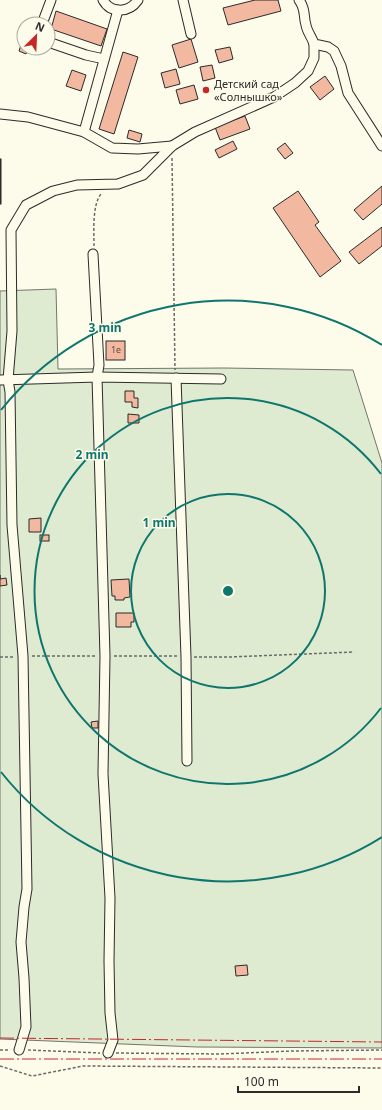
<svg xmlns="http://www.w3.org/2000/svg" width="382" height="1110" font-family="'Noto Sans',sans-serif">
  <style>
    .green { fill: #deebd1; stroke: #74746e }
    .building { fill: #f2b8a0; stroke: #2b2b2b }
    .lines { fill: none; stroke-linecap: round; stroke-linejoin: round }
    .minor-casing { stroke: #2b2b2b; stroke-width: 11 }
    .path { stroke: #6a6964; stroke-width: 1.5; stroke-dasharray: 3 2; stroke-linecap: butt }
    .minor { stroke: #fdfbea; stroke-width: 9 }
    .power { stroke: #c62828; stroke-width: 1; stroke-dasharray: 14 3 2 3; stroke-linecap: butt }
    .ring { fill: none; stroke: #0f766e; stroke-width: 2 }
    .poi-dot { fill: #c62828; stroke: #fdfbea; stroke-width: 1.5 }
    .labels { text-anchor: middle; stroke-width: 3; stroke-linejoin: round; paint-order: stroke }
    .number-label { font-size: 9px; fill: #5d4e48 }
    .poi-label { font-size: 11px; fill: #2b2b2b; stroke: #fdfbea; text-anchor: start }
    .centre { fill: #0f766e; stroke: #fdfbea; stroke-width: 2 }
    .ring-label { font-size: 12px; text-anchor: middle; font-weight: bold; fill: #0f766e; stroke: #fdfbea; stroke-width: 3; stroke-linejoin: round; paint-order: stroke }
  </style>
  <rect width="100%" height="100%" fill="#fdfbea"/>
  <path class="green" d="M56 289 58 369 224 368 353 370 382 463V1048L197 1047 0 1039V291Z"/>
  <g class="building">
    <path d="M255 0H278L281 11 228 25 223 8Z"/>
    <path d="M56 11 107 29 101 46 51 29Z"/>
    <path d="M191 39 198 62 179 68 172 45Z"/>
    <path d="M22 42 24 43V48H28L26 54 19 51Z"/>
    <path d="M230 47 233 59 219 63 215 50Z"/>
    <path d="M123 52 138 57 114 134 99 129Z"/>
    <path d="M212 65 215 78 203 81 200 67Z"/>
    <path d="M176 69 180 84 165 88 161 73Z"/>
    <path d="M72 70 86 75 81 91 66 86Z"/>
    <path d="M325 76 334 89 320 100 310 87Z"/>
    <path d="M194 85 198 99 180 104 176 90Z"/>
    <path d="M245 116 250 129 220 140 215 127Z"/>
    <path d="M129 130 142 134 140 142 127 138Z"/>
    <path d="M233 141 237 149 219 158 215 150Z"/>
    <path d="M285 143 293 153 285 159 277 149Z"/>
    <rect x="0" y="159" width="1" height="45"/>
    <path d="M382 186V204L363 220 354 210Z"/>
    <path d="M298 191 319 222 315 225 341 261 320 277 273 208Z"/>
    <path d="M382 227V246L359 264 349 252Z"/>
    <rect x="106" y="341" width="19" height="19"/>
    <path d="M125 391H134V398H138V408L132 407V402H125Z"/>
    <path d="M128 414 139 415V423H128Z"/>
    <path d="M41 518V532H29V519Z"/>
    <rect x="40" y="535" width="9" height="6"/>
    <path d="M0 575V579L6 578 7 585 0 586Z"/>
    <path d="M129 579 130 597 124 598V600H115V596H112L111 580Z"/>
    <path d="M116 613H134V622H131V627H116Z"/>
    <path d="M98 721V728H92L91 722Z"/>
    <path d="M247 965 248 975 236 976 235 966Z"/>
  </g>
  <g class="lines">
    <defs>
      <g id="minor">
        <path d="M103 0C111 14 129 13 138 0"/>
        <path d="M183 0 191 34"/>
        <path d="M299 0C306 9 303 15 306 25 307 32 312 37 314 44L328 47 334 51 341 66 348 93 382 146"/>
        <path d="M42 24 51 0"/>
        <path d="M48 42 86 55 104 59"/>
        <path d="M0 114 28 117 84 132 118 10"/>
        <path d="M84 132 112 148 138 149 172 146"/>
        <path d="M93 254 99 365 97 377 105 656 103 774 110 898 109 961 110 1013 113 1040 108 1053"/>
        <path d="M176 378 186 657 187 761"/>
        <path d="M0 380 97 377 221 379"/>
        <path d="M19 1050 26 1027 24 978 21 942 24 907 27 889 23 656 12 525 10 392 8 380 12 331 11 230 26 205 53 191 77 185 118 184 143 175 172 146 195 132 274 97 295 83 308 71 314 58V44"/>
      </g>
    </defs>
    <use href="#minor" class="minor-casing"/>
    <g class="path">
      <path d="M172 158 175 370"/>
      <path d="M94 246C94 232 92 205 101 194"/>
      <path d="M32 656H96"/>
      <path d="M114 656H178"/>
      <path d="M0 657H14"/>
      <path d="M194 657H229L354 652"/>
      <path d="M0 1050H10"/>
      <path d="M28 1050 100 1053"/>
      <path d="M116 1053 220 1054 292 1051 382 1050"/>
      <path d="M0 1066 32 1076 83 1066 382 1068"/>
    </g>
    <use href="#minor" class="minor"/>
    <g class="power">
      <path d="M0 1038 382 1042"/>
      <path d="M0 1059H382"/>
    </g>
  </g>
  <g class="ring">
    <circle cx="228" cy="591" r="97"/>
    <path d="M381 708A193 193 0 1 1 381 474"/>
    <path d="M382 837A290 290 0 0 1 1 772M1 410A290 290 0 0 1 382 345"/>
  </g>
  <circle class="poi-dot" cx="206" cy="90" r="4"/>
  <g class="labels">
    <g class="number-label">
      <text x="116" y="353">1е</text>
    </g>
    <g class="poi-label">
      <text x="214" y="88">Детский сад<tspan x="214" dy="13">«Солнышко»</tspan></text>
    </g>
  </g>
  <circle cx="228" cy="591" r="6" class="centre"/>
  <g class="ring-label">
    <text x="105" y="332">3 min</text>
    <text x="92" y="459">2 min</text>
    <text x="159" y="527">1 min</text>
  </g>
  <g transform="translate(36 36) rotate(24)"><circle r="19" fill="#fdfbea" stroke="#a9a89e"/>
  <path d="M0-3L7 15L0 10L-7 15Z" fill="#c62828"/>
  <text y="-6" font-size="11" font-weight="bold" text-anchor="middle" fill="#2b2b2b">N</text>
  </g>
  <path d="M238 1086v6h121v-6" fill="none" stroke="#2b2b2b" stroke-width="2"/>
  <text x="244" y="1086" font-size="12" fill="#2b2b2b" stroke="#fdfbea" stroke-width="3" paint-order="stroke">100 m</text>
</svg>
